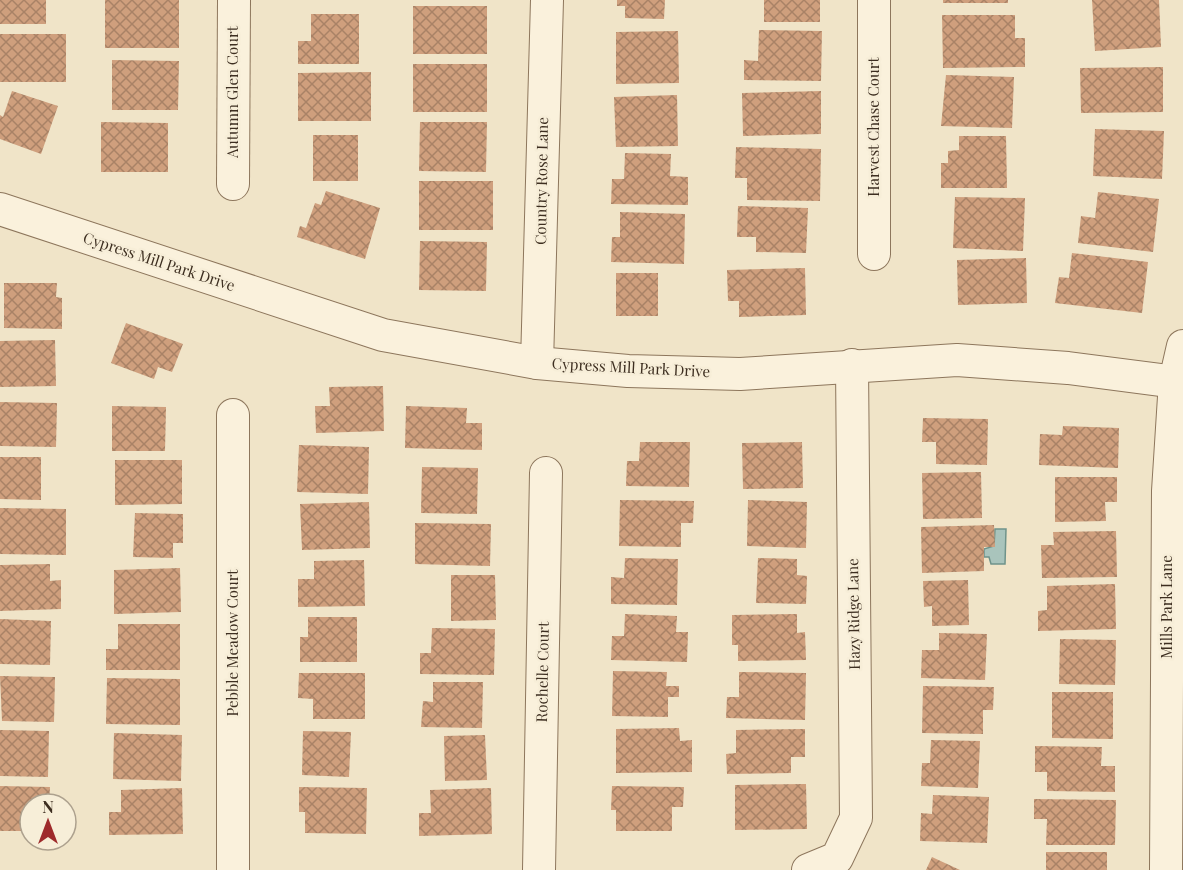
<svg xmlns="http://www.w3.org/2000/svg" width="1183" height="870" font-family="'Playfair Display',serif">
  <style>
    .water { fill: #a9c4bc; stroke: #6f938a; stroke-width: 1.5 }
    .building { fill: url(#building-cross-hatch) }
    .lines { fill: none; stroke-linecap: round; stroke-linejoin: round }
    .minor-casing { stroke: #8d765c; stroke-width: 34 }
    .minor { stroke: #faf1dc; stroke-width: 32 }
    .labels { text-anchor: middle; stroke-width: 5; stroke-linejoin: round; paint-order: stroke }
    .street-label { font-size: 15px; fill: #3d2e20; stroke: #f7eed8 }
  </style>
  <defs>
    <pattern id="building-cross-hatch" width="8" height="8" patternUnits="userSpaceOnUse" patternTransform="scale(1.5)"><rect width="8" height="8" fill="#cf9f7d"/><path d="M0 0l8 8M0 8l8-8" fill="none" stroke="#a98266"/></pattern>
  </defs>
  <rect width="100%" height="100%" fill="#f0e4c8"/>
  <path class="water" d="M995 529H1006L1005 564H991L989 557H984V549L994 546Z"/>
  <g class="building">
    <rect x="0" y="0" width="46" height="24"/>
    <rect x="105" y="0" width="74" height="48"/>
    <path d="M617 0H665L664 19 625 18V6H617Z"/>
    <rect x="764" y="0" width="56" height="22"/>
    <rect x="943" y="0" width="65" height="3"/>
    <path d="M1092 0H1159L1161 47 1095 51Z"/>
    <rect x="413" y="6" width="74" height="48"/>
    <path d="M311 14H359V64H298V41H311Z"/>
    <path d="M942 15H1015V38H1025V67L943 68Z"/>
    <path d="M759 30 822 31 821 81 744 80V60L758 61Z"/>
    <path d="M678 31 679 83 616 84V32Z"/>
    <rect x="0" y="34" width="66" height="48"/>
    <path d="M112 60 179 61 178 110H112Z"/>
    <rect x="413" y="64" width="74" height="48"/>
    <path d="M1163 67V112L1081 113 1080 68Z"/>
    <path d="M371 72V121H298V73Z"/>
    <path d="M946 75 1014 77 1012 128 941 126Z"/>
    <path d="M12 91 58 106 41 154 0 139V115L3 117Z"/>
    <path d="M821 91V134L743 136 742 93Z"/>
    <path d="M677 95 678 146 616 147 614 97Z"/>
    <path d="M101 122 168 123V172H101Z"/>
    <path d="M420 122H487L486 172 419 171Z"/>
    <path d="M1095 129 1164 131 1162 179 1093 176Z"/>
    <rect x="313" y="135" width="45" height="46"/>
    <path d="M959 136H1006L1007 188H941V163H948V151L959 150Z"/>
    <path d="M736 147 821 149 820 201 747 200V178H735Z"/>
    <path d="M625 153 671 154 670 176 688 177V205L611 204 612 179H624Z"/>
    <rect x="419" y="181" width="74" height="49"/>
    <path d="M326 191 380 208 365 259 297 237 300 226 306 228 315 203 321 205Z"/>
    <path d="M1098 192 1159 199 1153 252 1078 243 1081 216 1095 218Z"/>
    <path d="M955 197 1025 198 1023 251 953 248Z"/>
    <path d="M738 206 808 208 806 253 756 252V237H737Z"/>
    <path d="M620 212 685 214 684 264 611 262 612 237H620Z"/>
    <path d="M420 241 487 242 486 291 419 290Z"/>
    <path d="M1072 253 1148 262 1142 313 1055 303 1059 277 1069 278Z"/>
    <path d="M1026 258 1027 303 958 305 957 260Z"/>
    <path d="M805 268 806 315 739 317V301H728L727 270Z"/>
    <rect x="616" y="273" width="42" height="43"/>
    <path d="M4 283H57L56 297 62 298V329L4 328Z"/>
    <path d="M126 323 183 344 172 372 158 367 154 379 111 363Z"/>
    <path d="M55 340 56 386 0 387V341Z"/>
    <path d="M383 386 384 431 316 433 315 406H330L329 387Z"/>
    <path d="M0 402 57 403 56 447 0 446Z"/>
    <path d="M112 406 166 407 165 451H112Z"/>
    <path d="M406 406 467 408 466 423H482V450L405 448Z"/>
    <path d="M923 418 988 419 987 465 936 464V442H922Z"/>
    <path d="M1063 426 1119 428 1118 468 1039 465 1040 434 1062 435Z"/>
    <path d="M640 442H690L689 487 626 486 627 461H639Z"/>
    <path d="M802 442 803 488 743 489 742 443Z"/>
    <path d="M299 445 369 447 368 494 297 492Z"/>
    <path d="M0 457H41V500L0 499Z"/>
    <path d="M115 460H182V504L115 505Z"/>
    <path d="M422 467 478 468 477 514 421 513Z"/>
    <path d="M981 472 982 518 923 519 922 473Z"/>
    <path d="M1055 477H1117V502H1105L1106 521 1055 522Z"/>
    <path d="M620 500 694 501 693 523H681V547L619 546Z"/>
    <path d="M748 500 807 502 806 548 747 546Z"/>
    <path d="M369 502 370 548 302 550 300 504Z"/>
    <path d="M0 508 66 509V555L0 554Z"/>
    <path d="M135 513 183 514V543H173V558L133 557Z"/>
    <path d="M415 523 491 524 490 566 415 564Z"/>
    <path d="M994 525 995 547H984V571L922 573 921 527Z"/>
    <path d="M1116 531 1117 577 1042 578 1041 545H1054L1053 532Z"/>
    <path d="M625 558 678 559 677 605 611 604V577L624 578Z"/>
    <path d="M758 558 797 559V575L807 576 806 604 756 603Z"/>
    <path d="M364 560 365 606 298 607V579H314V561Z"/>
    <path d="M50 564V581L61 580V609L0 611V565Z"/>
    <path d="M180 568 181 612 114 614V570Z"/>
    <path d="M451 575H495L496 620 451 621Z"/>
    <path d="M968 580 969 625 932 626V606L924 607 923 581Z"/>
    <path d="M1115 584 1116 629 1038 631V611L1047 610V586Z"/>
    <path d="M625 614 677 616 676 632H688L687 662 611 660 612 636H624Z"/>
    <path d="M797 614V633L805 632 806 660 738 661V645H732V615Z"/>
    <path d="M308 617H357V662H300V637H308Z"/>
    <path d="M0 619 51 621 50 665 0 664Z"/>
    <path d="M118 624H180V670H106V649H118Z"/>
    <path d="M432 628 495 629 494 675 420 674V653H431Z"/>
    <path d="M939 633 987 634 985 680 921 678 922 650H939Z"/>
    <path d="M1060 639 1116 640 1115 685 1059 684Z"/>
    <path d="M613 671 667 672 666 686H679V697H668V717L612 716Z"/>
    <path d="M739 672 806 673 805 720 726 718 727 697H739Z"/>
    <path d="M299 673H365V719H313V699L298 698Z"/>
    <path d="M0 676 55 677 54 722 2 721Z"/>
    <path d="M107 678 180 679V725L106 724Z"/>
    <path d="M433 682H483L482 728 421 727 423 701 433 702Z"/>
    <path d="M923 686 994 687 993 710H983V734L922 733Z"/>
    <path d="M1052 692H1113V739L1052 738Z"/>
    <path d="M679 728 680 741 692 740V772L616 773V729Z"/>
    <path d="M805 729V757H791V773L727 774 726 754 736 753V730Z"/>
    <path d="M0 730 49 731 48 777 0 776Z"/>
    <path d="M303 731 351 732 349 777 302 775Z"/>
    <path d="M114 733 182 735 181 781 113 779Z"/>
    <path d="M485 735 487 780 445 781 444 736Z"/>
    <path d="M931 740 980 741 978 788 921 786 922 763H930Z"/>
    <path d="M1035 746 1102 747 1101 766H1115V792L1047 791V772H1035Z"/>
    <path d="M806 784 807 829 735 830V785Z"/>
    <path d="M0 786 50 787 49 804H30V831H0Z"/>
    <path d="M612 786 684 787 683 807H672V831H616V810H611Z"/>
    <path d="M299 787 367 788 366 834 305 833V812H299Z"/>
    <path d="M182 788 183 834 109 835V812H121V790Z"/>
    <path d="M491 788 492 834 419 836V813H431L430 790Z"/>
    <path d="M933 795 989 797 987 843 920 841 921 813 932 814Z"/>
    <path d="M1034 799 1116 800 1115 845H1046L1047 819H1034Z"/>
    <rect x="1046" y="852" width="61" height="18"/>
    <path d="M932 857 960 870H926Z"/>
  </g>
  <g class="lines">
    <defs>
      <g id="minor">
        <path d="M233 184 234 0"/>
        <path d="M0 209 383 335 537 363 628 371 740 374 957 360 1068 368 1183 383"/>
        <path d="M874 254V0"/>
        <path d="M537 363 547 0"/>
        <path d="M233 870V415"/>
        <path d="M539 870 546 473"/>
        <path d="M808 870 837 858 856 818 852 365"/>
        <path d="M1166 870 1168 491 1175 381 1183 346"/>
      </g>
    </defs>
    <use href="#minor" class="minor-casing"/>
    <use href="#minor" class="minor"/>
  </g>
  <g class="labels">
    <g class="street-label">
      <text transform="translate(233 92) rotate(-90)" y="5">Autumn Glen Court</text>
      <text transform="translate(874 127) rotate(-90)" y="5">Harvest Chase Court</text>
      <text transform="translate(542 181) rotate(-89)" y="5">Country Rose Lane</text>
      <text transform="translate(159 262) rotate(18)" y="5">Cypress Mill Park Drive</text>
      <text transform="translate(631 368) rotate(3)" y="5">Cypress Mill Park Drive</text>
      <text transform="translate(1167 607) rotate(-90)" y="5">Mills Park Lane</text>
      <text transform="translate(854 614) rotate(-91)" y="5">Hazy Ridge Lane</text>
      <text transform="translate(233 643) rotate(-90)" y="5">Pebble Meadow Court</text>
      <text transform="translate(543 672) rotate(-89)" y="5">Rochelle Court</text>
    </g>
  </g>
  <g transform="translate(48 822)"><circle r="28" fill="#f7eed8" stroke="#ada18e" stroke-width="1.5"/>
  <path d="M0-4.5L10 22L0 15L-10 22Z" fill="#9e2a2b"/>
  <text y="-9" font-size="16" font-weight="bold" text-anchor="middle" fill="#3d2e20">N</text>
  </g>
</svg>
